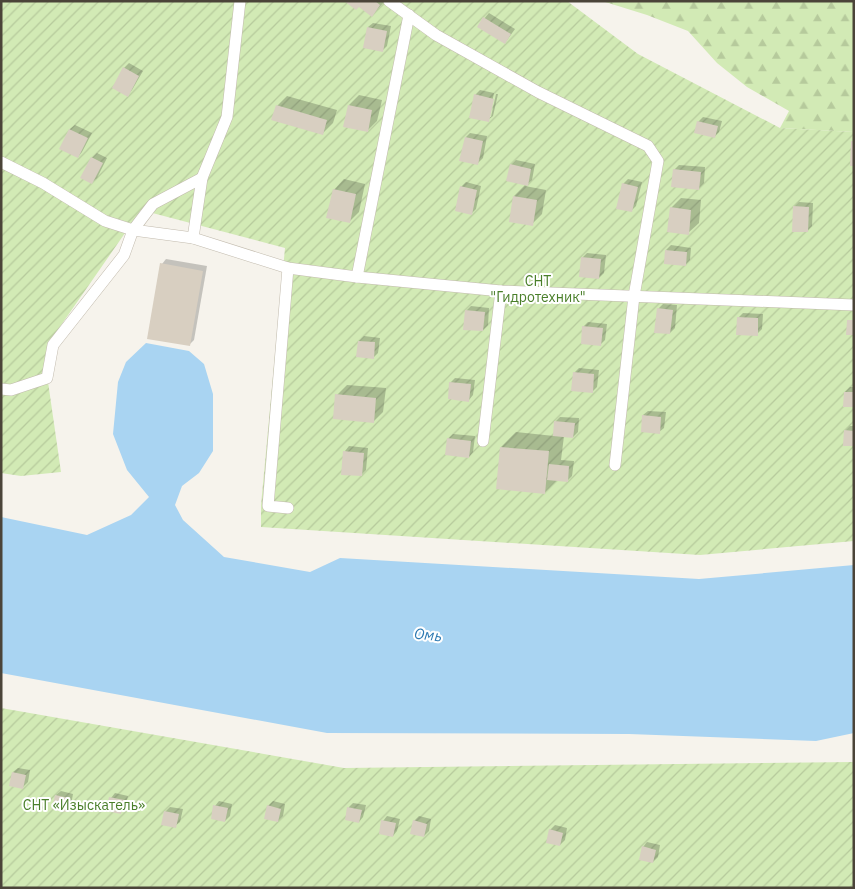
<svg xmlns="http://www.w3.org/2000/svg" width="855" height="889" font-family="'IBM Plex Sans',sans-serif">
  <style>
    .forest { fill: url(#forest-firs) }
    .garden { fill: url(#garden-furrows) }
    .water { fill: #a9d4f2 }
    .shadow { fill: #0003 }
    .building { fill: #d8cfc1 }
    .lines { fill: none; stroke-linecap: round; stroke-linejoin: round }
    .service-casing { stroke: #c2bbae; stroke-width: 12 }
    .service { stroke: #fff; stroke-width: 11 }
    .labels { text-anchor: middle; stroke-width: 4; stroke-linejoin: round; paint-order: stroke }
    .park-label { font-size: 14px; fill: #4a7f2a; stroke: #fff }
    .water-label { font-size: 15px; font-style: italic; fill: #2e7ab2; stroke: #fff }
  </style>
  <defs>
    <pattern id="forest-firs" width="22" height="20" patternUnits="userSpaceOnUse" patternTransform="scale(1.25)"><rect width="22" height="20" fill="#d2eab5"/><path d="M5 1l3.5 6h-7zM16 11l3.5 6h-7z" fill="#b6ca9c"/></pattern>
    <pattern id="garden-furrows" width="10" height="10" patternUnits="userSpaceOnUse" patternTransform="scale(1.25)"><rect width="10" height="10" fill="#d2eab5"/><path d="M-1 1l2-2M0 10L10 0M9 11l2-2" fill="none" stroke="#b6ca9c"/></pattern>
  </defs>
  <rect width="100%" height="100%" fill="#f6f3ec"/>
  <path class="forest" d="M602 1H854V132L780 128 789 111 747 87 717 63 688 31 647 15Z"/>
  <g class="garden">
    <path d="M1 1H567L638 54 780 128 854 132V541L700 555 261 527V505L285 248 141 210 48 344 46 368 61 472 21 476 1 473Z"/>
    <path d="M1 708 344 768 854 762V888H1Z"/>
  </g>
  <path class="water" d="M146 343 189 351 204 364 213 394V451L199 473 182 486 175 505 183 520 224 557 310 572 340 558 699 579 854 565V733L816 741 629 734 327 733 1 673V517L87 535 131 515 149 497 127 470 113 434 118 382 126 362Z"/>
  <g class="shadow">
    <path d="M346 1H385L372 15 359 6Z"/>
    <path d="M489 13 515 29 505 43 478 26Z"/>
    <path d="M373 23 391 26 387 46 382 51 368 27Z"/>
    <path d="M129 63 143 71 132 90 128 95 124 68Z"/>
    <path d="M480 90 494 93 489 117H491L496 94H498L493 116 488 120 475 95Z"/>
    <path d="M359 95 382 100 377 121 367 131 349 105Z"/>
    <path d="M287 96 337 110 333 123 323 133 277 106Z"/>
    <path d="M703 117 722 121 719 132 715 136 698 122Z"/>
    <path d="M75 125 92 133 82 152 78 157 61 148 70 129Z"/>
    <path d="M470 133 487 136 483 158 478 163 466 137Z"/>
    <path d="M97 153 107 158 97 178 92 182V158Z"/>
    <path d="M516 160 535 164 532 180 525 186 546 190 542 214 532 224 514 196 526 184 511 165Z"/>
    <path d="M679 165 705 167 704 183 699 188 674 170Z"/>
    <path d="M344 179 365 184 359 212 349 222 334 190Z"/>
    <path d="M628 179 642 182 636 206 631 211 623 184Z"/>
    <path d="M466 182 481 186 476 209 472 213 461 187Z"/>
    <path d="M681 198 701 200 699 223 688 233 671 208Z"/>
    <path d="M799 202 813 203 812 226 807 231 794 207Z"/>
    <path d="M671 245 691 248 690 260 685 265 666 250Z"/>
    <path d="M587 253 606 255 604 273 599 278 582 258Z"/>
    <path d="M166 259 207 266 194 340 189 345 162 264Z"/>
    <path d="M663 304 677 305 675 328 670 333 658 309Z"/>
    <path d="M471 306 489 308 488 325 483 330 466 311Z"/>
    <path d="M743 313 763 314 762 329 757 334 738 318Z"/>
    <path d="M588 322 607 324 605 340 600 345 583 327Z"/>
    <path d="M364 336 380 338 378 353 373 358 359 341Z"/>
    <path d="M579 368 599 370 597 387 592 392 574 373Z"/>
    <path d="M455 378 475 380 473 395 469 400 450 383Z"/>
    <path d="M347 385 386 388 383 412 373 422 337 395Z"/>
    <path d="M850 387H854V406L845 392Z"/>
    <path d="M648 411 666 412 664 428 659 432 643 415Z"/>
    <path d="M560 417 579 418 578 432 573 437 564 436 561 460 574 461 572 476 567 481 557 480 544 493 501 447 516 432 554 436 556 421Z"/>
    <path d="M850 426H854V445L845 431Z"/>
    <path d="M453 434 475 436 473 452 469 457 448 439Z"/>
    <path d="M349 446 368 448 366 470 361 475 345 451Z"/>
    <path d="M18 768 30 770 28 782 23 787 13 772Z"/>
    <path d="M61 791 73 794 71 805 66 810 56 795Z"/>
    <path d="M115 793 128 796 125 808 121 812 111 798Z"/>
    <path d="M219 801 232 804 230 816 225 821 215 806Z"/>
    <path d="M273 801 285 804 283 816 278 821 268 806Z"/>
    <path d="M353 803 366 805 363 817 359 822 346 819 349 807Z"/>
    <path d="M170 807 183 809 180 822 175 826 165 812Z"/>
    <path d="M387 816 400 819 397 831 393 836 383 821Z"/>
    <path d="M419 816 431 819 429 831 424 836 414 821Z"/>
    <path d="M555 825 567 828 565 840 560 845 550 830Z"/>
    <path d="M647 842 660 845 658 857 653 862 643 847Z"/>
  </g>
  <g class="building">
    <path d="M344 1H375L380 5 372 17 359 7 356 10Z"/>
    <path d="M483 17 511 34 505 44 477 27Z"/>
    <path d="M367 27 387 31 383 52 363 48Z"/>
    <path d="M123 67 139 76 128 97 112 88Z"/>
    <path d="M474 94 494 99 489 122 469 118Z"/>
    <path d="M276 105 327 120 323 135 271 120Z"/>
    <path d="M348 105 372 110 368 132 343 127Z"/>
    <path d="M697 121 718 126 715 138 694 133Z"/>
    <path d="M69 129 88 138 78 158 59 149Z"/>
    <path d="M465 137 483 141 478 165 459 161Z"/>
    <path d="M851 141H854V166H850Z"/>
    <path d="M91 157 103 163 92 184 80 178Z"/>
    <path d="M510 164 531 169 528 186 506 181Z"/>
    <path d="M673 169 701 172 699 190 671 187Z"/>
    <path d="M622 183 638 187 632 212 616 209Z"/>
    <path d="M460 186 477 190 472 215 455 211Z"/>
    <path d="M333 189 356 194 350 223 326 218Z"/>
    <path d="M513 196 537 200 533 226 509 222Z"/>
    <path d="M793 206 809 207 808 232H792Z"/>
    <path d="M670 207 691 210 689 235 667 232Z"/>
    <path d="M665 250 687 252 686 266 664 264Z"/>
    <path d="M581 257 601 259 599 279 579 277Z"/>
    <path d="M160 263 203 271 190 346 147 339Z"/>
    <path d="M657 308 673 310 670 334 654 333Z"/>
    <path d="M465 310 485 312 483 331 463 330Z"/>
    <path d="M737 317 758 318V336L736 335Z"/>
    <path d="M847 320H854V335H846Z"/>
    <path d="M582 326 603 328 601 346 581 344Z"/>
    <path d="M358 341 375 342 374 359 356 357Z"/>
    <path d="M573 372 594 374 593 393 571 391Z"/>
    <path d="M449 382 471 384 469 402 448 399Z"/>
    <path d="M844 392H854V407H843Z"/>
    <path d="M335 394 376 398 374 423 333 419Z"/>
    <path d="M642 415 661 417 660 434 641 432Z"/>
    <path d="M554 421 575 423 573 438 553 436Z"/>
    <path d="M844 430 854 431V446H843Z"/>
    <path d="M447 438 471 441 469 458 445 455Z"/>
    <path d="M500 447 549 451 545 494 496 489Z"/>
    <path d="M343 451 364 453 362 476 341 475Z"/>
    <path d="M549 464 569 466 568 482 547 480Z"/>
    <path d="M12 772 26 775 23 789 9 786Z"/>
    <path d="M55 795 69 798 66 812 52 809Z"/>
    <path d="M109 797 124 800 121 814 106 811Z"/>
    <path d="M213 805 228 808 225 822 211 819Z"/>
    <path d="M267 805 281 809 278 822 264 819Z"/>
    <path d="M347 807 362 810 359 823 345 820Z"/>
    <path d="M164 811 179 814 176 828 161 825Z"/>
    <path d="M381 820 396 823 393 837 379 834Z"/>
    <path d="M413 820 427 824 424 837 410 834Z"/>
    <path d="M549 829 563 833 560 846 546 843Z"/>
    <path d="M642 846 656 850 653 863 639 860Z"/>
  </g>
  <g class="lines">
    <defs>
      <g id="service">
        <path d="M389 1 436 35 538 92 648 146 658 161 634 296 615 465"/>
        <path d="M1 162 43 183 105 221 133 230 193 238 288 268 357 277 501 291 854 305"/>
        <path d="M193 238 202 178 227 117 240 1"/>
        <path d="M288 268 268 506 288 508"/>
        <path d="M357 277 409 15"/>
        <path d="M1 389 11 390 47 378 53 345 124 255 133 230 153 204 202 178"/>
        <path d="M483 441 501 291"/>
      </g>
    </defs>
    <use href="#service" class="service-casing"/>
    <use href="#service" class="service"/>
  </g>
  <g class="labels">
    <g class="park-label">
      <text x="538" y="286">СНТ<tspan x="538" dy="16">"Гидротехник"</tspan></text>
      <text x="84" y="810">СНТ «Изыскатель»</text>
    </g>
    <g class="water-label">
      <text transform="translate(428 635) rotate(6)" y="5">Омь</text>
    </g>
  </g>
  <rect width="855" height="889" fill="none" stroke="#4b4439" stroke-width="5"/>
</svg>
